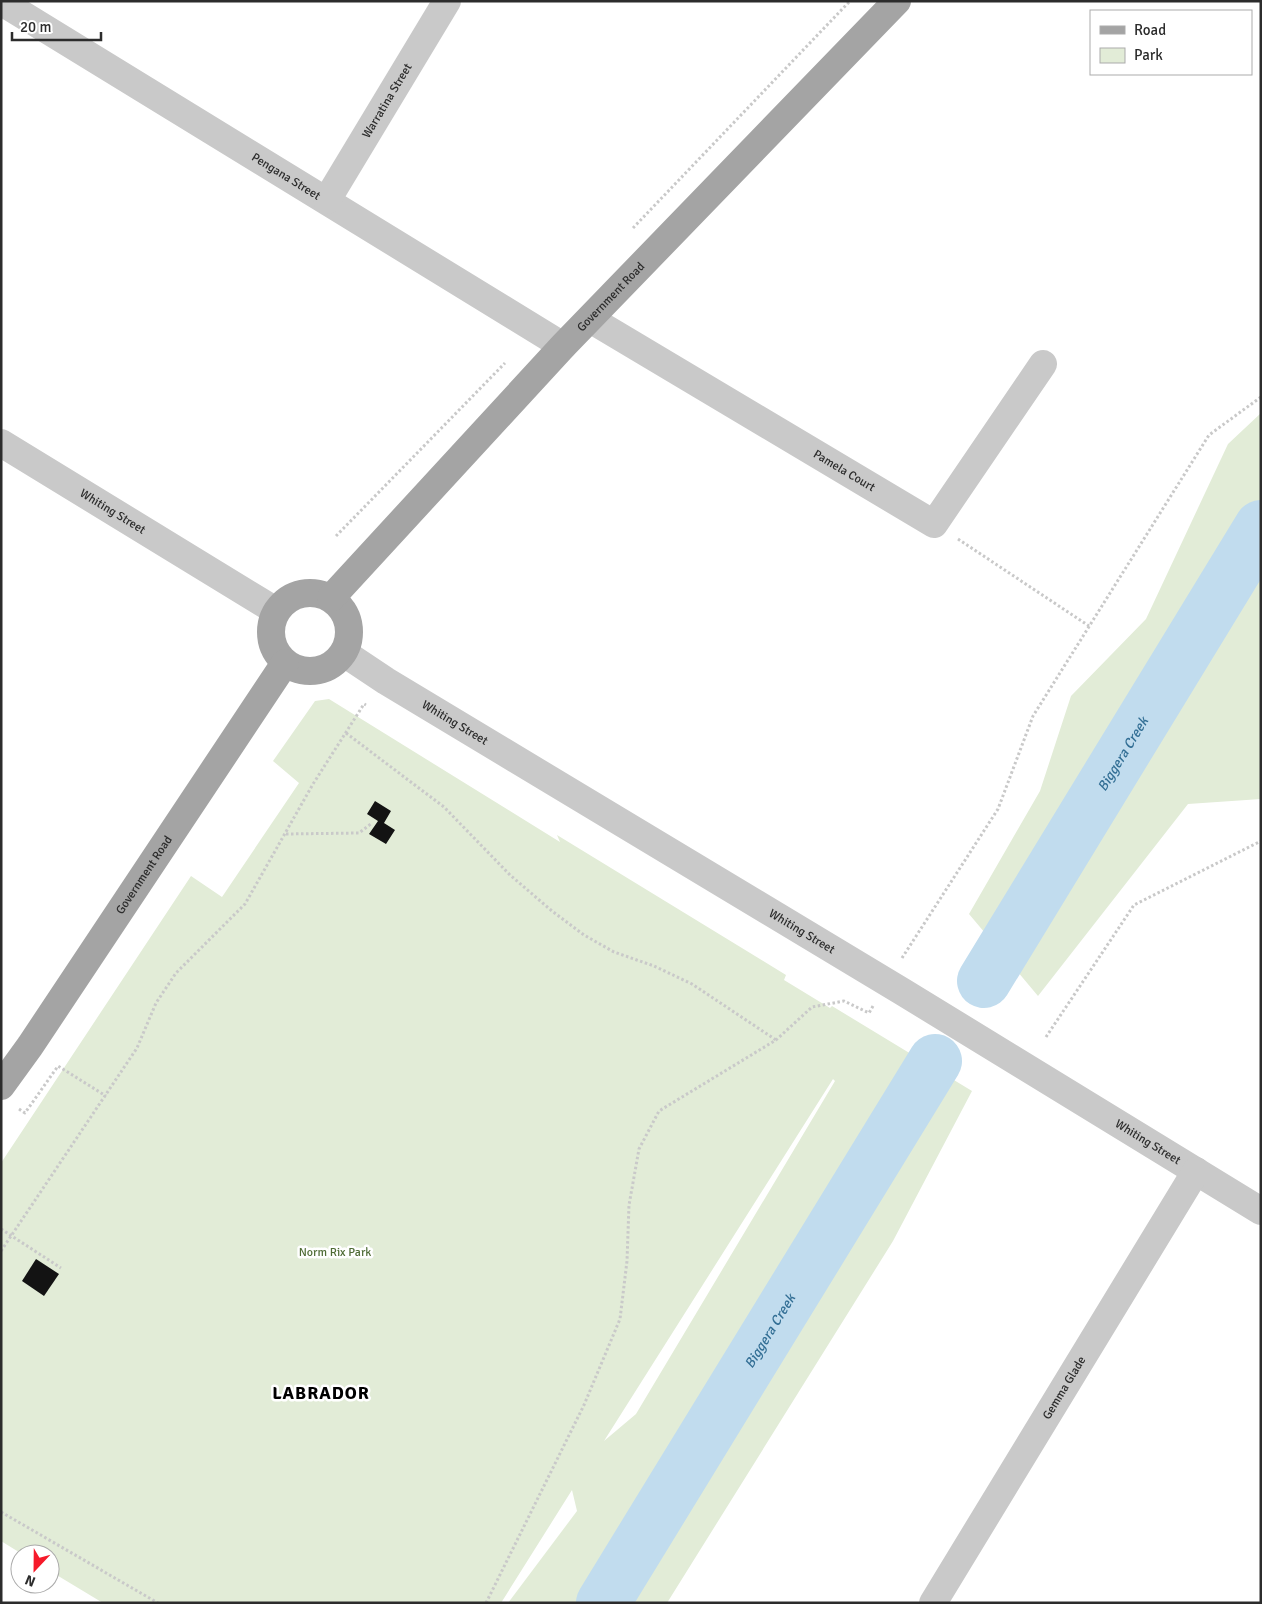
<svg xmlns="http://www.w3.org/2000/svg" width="1262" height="1604" font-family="Signika,sans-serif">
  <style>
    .green { fill: #e2ecd7; fill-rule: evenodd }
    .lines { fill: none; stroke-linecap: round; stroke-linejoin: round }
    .river { stroke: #c1dcee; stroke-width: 54 }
    .building { fill: #131313 }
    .path { stroke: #c9c9c9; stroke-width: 3; stroke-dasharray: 2.5 2.5; stroke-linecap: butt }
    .minor { stroke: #c9c9c9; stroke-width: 28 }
    .major { stroke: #a4a4a4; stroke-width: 28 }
    .labels { text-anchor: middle; stroke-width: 5; stroke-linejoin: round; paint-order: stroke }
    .street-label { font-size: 12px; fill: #2c2c2c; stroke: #fff }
    .park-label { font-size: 12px; fill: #4e6b35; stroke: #fff }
    .water-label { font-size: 14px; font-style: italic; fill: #336f95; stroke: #fff }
    .district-label { font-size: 18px; font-weight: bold; letter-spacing: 1px; fill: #000; stroke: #fff }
  </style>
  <rect width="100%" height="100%" fill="#fff"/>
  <g class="green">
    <path d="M1261 413V799L1188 804 1038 996 969 914 1040 791 1071 696 1146 619 1228 444Z"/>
    <path d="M329 699 560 842 557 835 786 975 784 980 830 1008 832 1006 972 1091 893 1241 667 1603H508L577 1511 572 1490 501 1603H103L50 1571V1554H22L1 1541V1163L191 876 222 897 299 783 273 761 315 701ZM833 1079 835 1081 636 1414 604 1441Z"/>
  </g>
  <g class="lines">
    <g class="river">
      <path id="s1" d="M984 981 1261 527"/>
      <path id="s2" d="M603 1603 935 1061"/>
    </g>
  </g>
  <g class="building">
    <path d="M375 801 391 811 384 823 395 830 386 844 369 834 378 821 367 814Z"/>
    <path d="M36 1259 59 1274 44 1296 22 1281Z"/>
  </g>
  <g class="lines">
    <g class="path">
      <path d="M633 228 850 1"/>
      <path d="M336 536 505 363"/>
      <path d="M958 539 1089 626"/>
      <path d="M346 733 444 807 510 875 552 911 584 935 614 952 654 966 692 984 776 1040"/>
      <path d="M286 834 359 833 372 823"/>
      <path d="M902 958 998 809 1033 716 1209 435 1261 397"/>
      <path d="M1046 1037 1134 905 1261 841"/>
      <path d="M19 1109 25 1113 58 1066 106 1096"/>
      <path d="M1 1229 61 1268"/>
      <path d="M1 1251 137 1048 156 1003 176 973 245 904 313 784 364 704 366 705"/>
      <path d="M1 1512 158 1603"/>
      <path d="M486 1603 584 1405 620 1319 627 1261 629 1205 639 1149 659 1111 776 1040 812 1007 844 1001 869 1013 873 1006"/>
    </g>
    <g class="minor">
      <path id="s3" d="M10 7 563 346"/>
      <path id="s4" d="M327 200 447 1"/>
      <path id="s5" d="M590 319 934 524 1043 364"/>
      <path id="s6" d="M1 443 276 611"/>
      <path id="s7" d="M344 653 386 681 903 992 1261 1211"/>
      <path id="s8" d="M933 1603 1196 1171"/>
    </g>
    <g class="major">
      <circle cx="310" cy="632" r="39"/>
      <path id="s9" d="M331 598 563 346 897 1"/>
      <path id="s10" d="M1 1086 30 1046 285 663"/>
    </g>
  </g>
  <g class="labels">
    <g class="street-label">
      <text dy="4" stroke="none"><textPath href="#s4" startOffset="116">Warratina Street</textPath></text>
      <text dy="4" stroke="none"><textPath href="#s3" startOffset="324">Pengana Street</textPath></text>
      <text dy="4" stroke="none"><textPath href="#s9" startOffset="411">Government Road</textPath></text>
      <text dy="4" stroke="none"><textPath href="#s5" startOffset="296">Pamela Court</textPath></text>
      <text dy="4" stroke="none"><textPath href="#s6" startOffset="131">Whiting Street</textPath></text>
      <text dy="4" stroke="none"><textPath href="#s7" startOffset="131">Whiting Street</textPath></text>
      <text dy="4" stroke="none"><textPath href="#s10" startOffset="255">Government Road</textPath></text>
      <text dy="4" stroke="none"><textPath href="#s7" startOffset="536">Whiting Street</textPath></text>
      <text dy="4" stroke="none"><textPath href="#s7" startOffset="941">Whiting Street</textPath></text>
      <text dy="4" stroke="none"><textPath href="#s8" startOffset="252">Gemma Glade</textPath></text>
    </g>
    <g class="park-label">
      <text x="335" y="1256">Norm Rix Park</text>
    </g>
    <g class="water-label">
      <text dy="5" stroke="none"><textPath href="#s1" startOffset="266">Biggera Creek</textPath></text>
      <text dy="5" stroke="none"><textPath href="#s2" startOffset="319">Biggera Creek</textPath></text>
    </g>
    <g class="district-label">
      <text x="321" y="1399">LABRADOR</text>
    </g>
  </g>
  <rect width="1262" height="1604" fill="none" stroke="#2c2c2c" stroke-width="5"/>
  <rect x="1090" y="10" width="162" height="65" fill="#ffffff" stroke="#ababab"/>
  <rect x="1100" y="26" width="25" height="8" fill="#a4a4a4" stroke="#ababab"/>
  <text x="1134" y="35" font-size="15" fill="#2c2c2c">Road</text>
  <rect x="1100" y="48" width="25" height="15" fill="#e2ecd7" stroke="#ababab"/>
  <text x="1134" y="60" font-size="15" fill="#2c2c2c">Park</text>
  <g transform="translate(35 1569) rotate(202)"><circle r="24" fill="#ffffff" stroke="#ababab"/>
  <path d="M0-4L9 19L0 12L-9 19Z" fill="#f61a2a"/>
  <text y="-8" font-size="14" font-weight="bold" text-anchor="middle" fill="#2c2c2c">N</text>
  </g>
  <path d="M12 32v8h89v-8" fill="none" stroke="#2c2c2c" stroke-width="2.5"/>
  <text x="20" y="32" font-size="15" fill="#2c2c2c" stroke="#ffffff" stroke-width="4" paint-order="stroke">20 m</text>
</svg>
